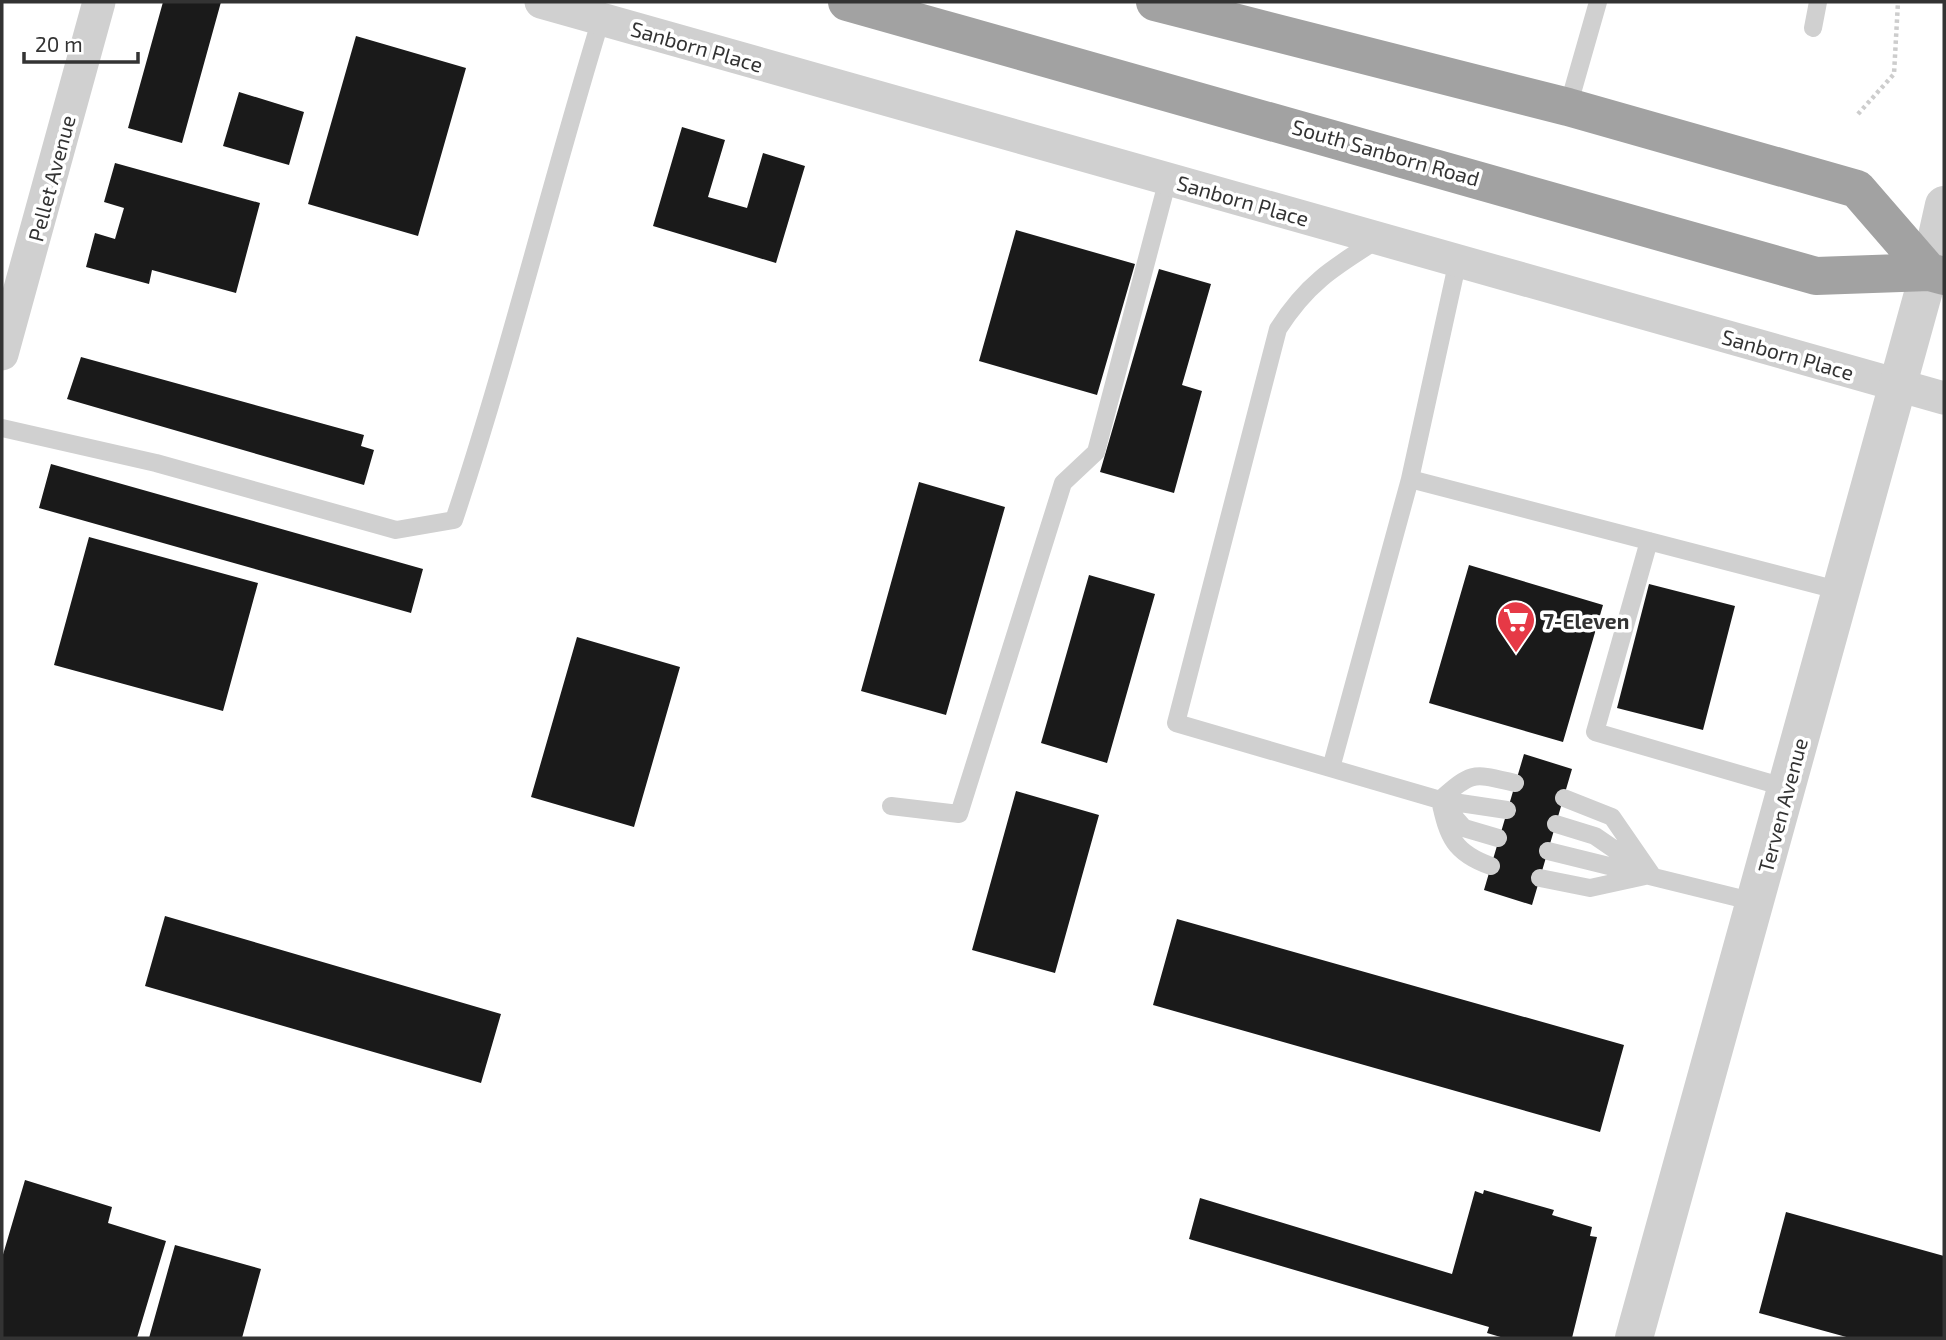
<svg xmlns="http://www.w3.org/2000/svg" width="1946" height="1340" font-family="'Exo 2',sans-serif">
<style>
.building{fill:#1a1a1a}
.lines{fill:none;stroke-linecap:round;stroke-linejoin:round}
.path{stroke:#cdcdcd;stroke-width:4.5;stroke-dasharray:3.5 3.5;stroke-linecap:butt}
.service{stroke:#d0d0d0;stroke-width:18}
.minor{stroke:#d0d0d0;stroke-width:33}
.tertiary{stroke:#d0d0d0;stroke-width:38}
.trunk{stroke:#a2a2a2;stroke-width:38}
.labels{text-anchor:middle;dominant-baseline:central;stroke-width:7;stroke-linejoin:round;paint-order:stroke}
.street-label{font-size:21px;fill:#333;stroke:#fff}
.poi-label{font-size:21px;font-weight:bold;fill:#333;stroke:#fff;text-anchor:start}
</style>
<rect width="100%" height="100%" fill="#fff"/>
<path class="building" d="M163 2H221L182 143 128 128Z
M356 36 466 68 418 236 308 204Z
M239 92 304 112 289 165 223 146Z
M682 127 725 140 708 197 747 208 763 153 805 166 776 263 653 226Z
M115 163 260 203 236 293 152 270 149 284 86 267 95 233 115 239 124 208 104 202Z
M1016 230 1135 264 1097 395 979 361Z
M1159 269 1211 284 1182 385 1202 391 1174 493 1100 472Z
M81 357 364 435 361 446 374 450 364 485 67 399Z
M51 464 423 569 411 613 39 508Z
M919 482 1005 507 946 715 861 691Z
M89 537 258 583 223 711 54 665Z
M1469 565 1603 605 1563 742 1429 703Z
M1089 575 1155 594 1107 763 1041 743Z
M1649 584 1735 606 1703 730 1617 708Z
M577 637 680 667 634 827 531 797Z
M1524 754 1572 769 1532 905 1484 890Z
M1016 791 1099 815 1055 973 972 950Z
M165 916 501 1014 481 1083 145 986Z
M1177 919 1624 1045 1600 1132 1153 1005Z
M25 1180 112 1207 108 1223 166 1241 137 1338H2V1258Z
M1484 1190 1554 1210 1552 1215 1592 1227 1590 1236 1597 1237 1572 1338H1504L1487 1333 1489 1327 1189 1239 1200 1198 1452 1274 1475 1191 1483 1194Z
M1786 1212 1944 1256V1338H1850L1759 1313Z
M175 1245 261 1269 242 1338H149Z"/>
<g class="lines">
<path class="path" d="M1858 114 1894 74 1898 2"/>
<path class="service" d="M1813 28 1818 2
M1568 107 1598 2
M1380 238C1334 267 1307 283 1278 329L1176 723 1440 800 1507 810
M1458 260 1410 479 1841 591
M2 428 156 463 396 530 454 520C509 355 550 185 601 19
M1649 541 1595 732 1787 788
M1331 768 1410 479
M1564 798 1612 817 1652 875
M1440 800C1448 837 1454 853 1491 866
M1440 800C1473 771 1472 773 1515 783
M1442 803 1464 828 1498 838
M891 806 959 814 1063 483 1096 452 1168 179
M1556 824 1595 836 1643 869
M1548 851 1755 902
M1540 878 1590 888 1645 876"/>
<path class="minor" d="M541 2 1944 398
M2 354 99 2"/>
<path class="tertiary" d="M1634 1338 1929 272 1944 205"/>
<path class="trunk" d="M847 2 1816 276 1929 272 1944 276
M1155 2 1568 107 1857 189 1929 272"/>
</g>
<defs>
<symbol id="supermarket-pin" viewBox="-11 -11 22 30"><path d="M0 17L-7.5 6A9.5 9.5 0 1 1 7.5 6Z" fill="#e63946" stroke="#fff"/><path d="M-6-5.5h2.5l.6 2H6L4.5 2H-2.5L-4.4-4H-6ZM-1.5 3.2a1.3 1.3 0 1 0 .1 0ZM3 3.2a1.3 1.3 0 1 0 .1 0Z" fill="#fff"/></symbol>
</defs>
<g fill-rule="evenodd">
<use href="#supermarket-pin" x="1494" y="598" width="44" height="60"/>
</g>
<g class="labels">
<g class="street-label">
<text transform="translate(697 46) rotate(16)">Sanborn Place</text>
<text transform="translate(1386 152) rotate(16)">South Sanborn Road</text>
<text transform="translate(51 178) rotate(-75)">Pellet Avenue</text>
<text transform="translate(1243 200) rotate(16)">Sanborn Place</text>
<text transform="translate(1788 354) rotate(16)">Sanborn Place</text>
<text transform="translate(1782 805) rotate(-75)">Terven Avenue</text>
</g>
<g class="poi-label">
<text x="1543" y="620">7-Eleven</text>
</g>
</g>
<rect width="1946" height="1340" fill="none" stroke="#333333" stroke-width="7"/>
<path d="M24 52v10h114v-10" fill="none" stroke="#333333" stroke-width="3.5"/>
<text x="35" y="52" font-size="21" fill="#333333" stroke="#ffffff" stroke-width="5" paint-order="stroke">20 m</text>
</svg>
